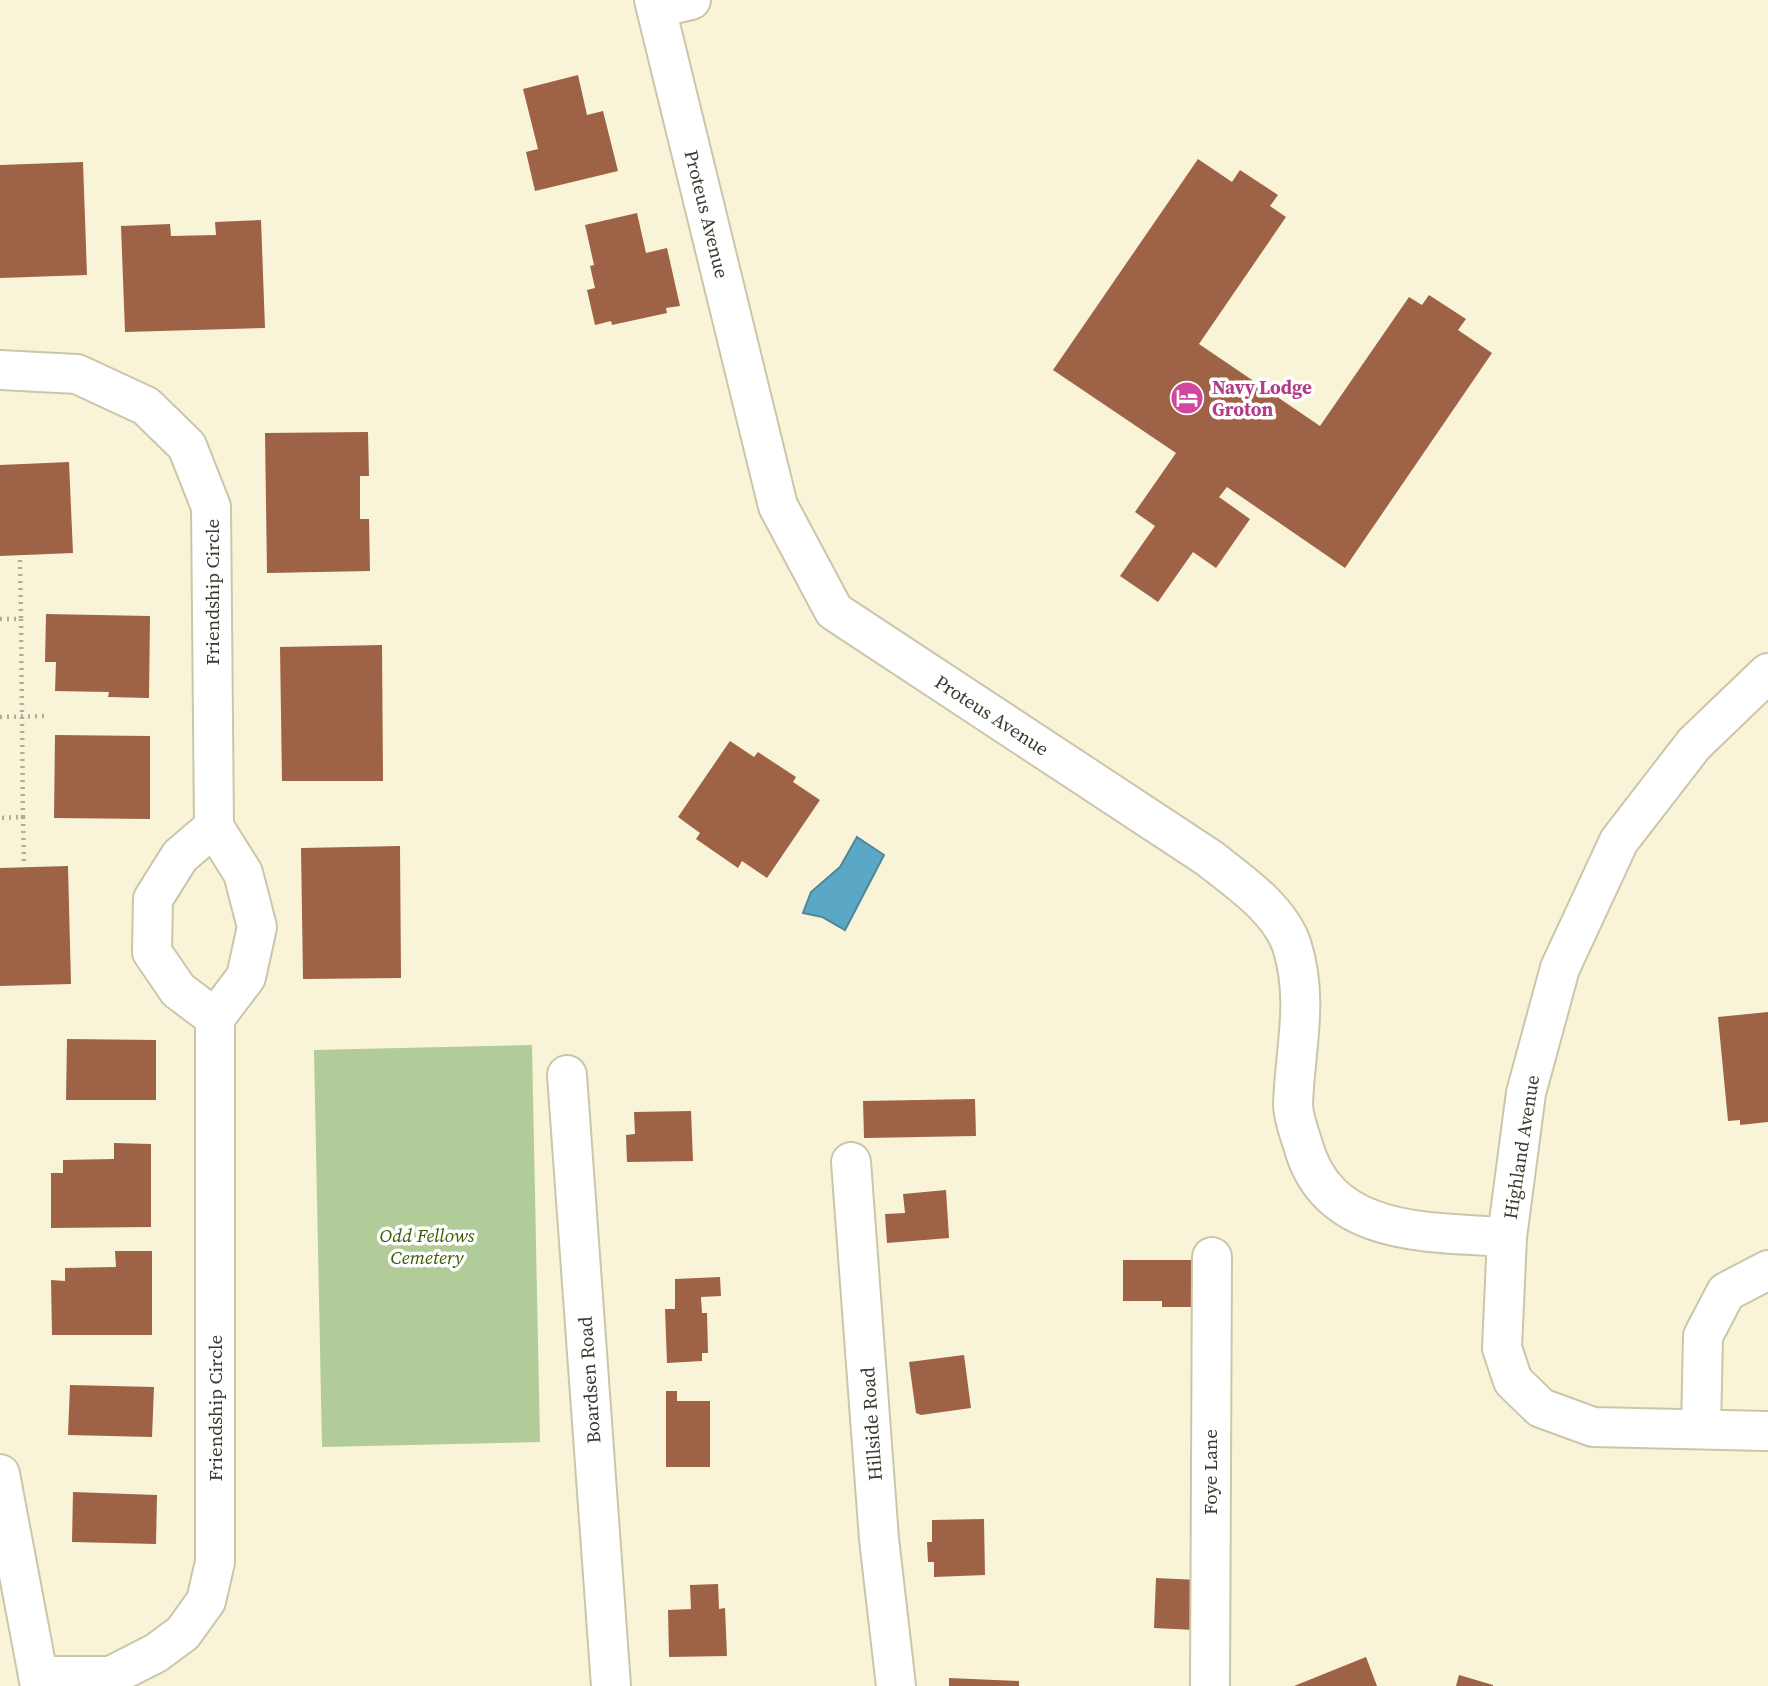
<svg xmlns="http://www.w3.org/2000/svg" width="1768" height="1686" font-family="'Source Serif 4',serif">
<style>
.green{fill:#b1cc98}
.water{fill:#5aa8c5;stroke:#518798;stroke-width:2}
.building{fill:#9e6247}
.lines{fill:none;stroke-linecap:round;stroke-linejoin:round}
.minor-casing{stroke:#cbc6aa;stroke-width:42}
.path{stroke:#b0ac96;stroke-width:4.5;stroke-dasharray:2 5;stroke-linecap:butt}
.minor{stroke:#fff;stroke-width:38}
.labels{text-anchor:middle;dominant-baseline:central;stroke-width:7;stroke-linejoin:round;paint-order:stroke}
.street-label{font-size:19px;fill:#3c3a2f;stroke:#fff}
.hotel-label{font-size:19px;font-weight:bold;fill:#b23c85;stroke:#fff;text-anchor:start}
.park-label{font-size:19px;font-style:italic;fill:#3a5c00;stroke:#fff}
</style>
<rect width="100%" height="100%" fill="#f9f4d7"/>
<path class="green" d="M532 1045 540 1442 322 1447 314 1050Z"/>
<path class="water" d="M857 837 884 855 845 930 822 917 803 913 811 892 840 867Z"/>
<path class="building" d="M578 75 587 115 603 111 618 171 535 191 526 152 538 149 523 89Z
M1198 159 1232 182 1240 170 1278 195 1270 206 1286 217 1199 344 1320 426 1409 297 1422 305 1429 295 1466 319 1458 330 1492 353 1345 568 1227 487 1219 497 1250 519 1216 568 1193 552 1158 602 1120 576 1155 526 1135 512 1176 453 1053 370Z
M83 162 87 275 0 278V165Z
M637 213 646 253 667 248 680 306 666 308 667 313 612 325 611 321 595 325 587 290 595 288 590 266 594 265 585 225Z
M261 220 265 328 125 332 121 226 170 224 171 236 216 235 215 222Z
M368 432 369 476H360V519H369L370 571 267 573 265 433Z
M69 462 73 553 0 556V465Z
M46 614 150 616 149 698 108 697 109 692 55 691 56 662H45Z
M382 645 383 781H282L280 647Z
M55 735 150 736V819L54 818Z
M730 741 754 757 758 752 796 777 793 782 820 800 767 878 742 861 738 868 696 839 700 833 678 817Z
M400 846 401 978 303 979 301 848Z
M68 866 71 984 0 986V868Z
M1768 1012V1122L1740 1125V1120L1728 1121 1718 1017Z
M67 1039 156 1040V1100H66Z
M975 1099 976 1136 864 1138 863 1101Z
M691 1111 693 1161 627 1162 626 1135 635 1134 634 1112Z
M114 1143 151 1144V1227L51 1228V1173H63V1160L114 1159Z
M946 1190 949 1238 887 1243 885 1214 905 1213 903 1194Z
M115 1251H152V1335H52L51 1280 65 1281V1268L116 1267Z
M1123 1260H1197V1307H1162V1301H1123Z
M720 1277 721 1296 701 1297 702 1313H707L708 1353H702V1361L667 1363 665 1309H675V1279Z
M964 1355 971 1408 921 1415 916 1413 909 1362Z
M70 1385 154 1387 152 1437 68 1435Z
M666 1391H677V1401H710V1467H666Z
M73 1492 157 1495 156 1544 72 1542Z
M984 1519 985 1575 934 1577V1562H928L927 1542H932V1520Z
M1156 1578 1198 1580 1195 1630 1154 1628Z
M718 1584 719 1609 725 1608 727 1656 669 1657 668 1610 691 1609 690 1585Z
M1366 1657 1377 1686H1294Z
M1459 1675 1493 1685V1686H1456Z
M949 1678 1019 1681V1686H949Z"/>
<g class="lines">
<defs>
<path id="minor" d="M654 0 778 506 834 611 1209 858C1238 881 1280 909 1292 946 1309 1001 1295 1048 1293 1104 1293 1117 1299 1132 1303 1145 1328 1238 1430 1232 1507 1237
M657 8 691 0
M0 370 77 374 146 406 187 446 211 507 214 827 243 873 257 927 246 977 215 1018V1562L206 1601 183 1633 156 1653 111 1676H38
M1768 673 1694 744 1619 841 1560 968 1526 1093 1507 1237 1502 1348 1513 1381 1541 1408 1593 1427 1768 1431
M214 827 180 856 153 899 152 952 178 990 215 1018
M567 1075 611 1686
M851 1162 879 1539 896 1686
M1701 1429 1703 1336 1726 1292 1768 1270
M0 1474 40 1686
M1210 1686 1212 1257"/>
</defs>
<use href="#minor" class="minor-casing"/>
<path class="path" d="M20 560 21 619
M0 619H21L23 817 0 818
M0 717 46 716
M23 817 24 861"/>
<use href="#minor" class="minor"/>
</g>
<defs>
<symbol id="hotel-disc" viewBox="-11 -11 22 22"><circle r="9.5" fill="#d1479c" stroke="#fff"/><path d="M-6-4.5h1.5V1H6V5H4.5V3h-9V5H-6ZM-4 0a1.8 1.8 0 1 1 3.6 0ZM.5 0V-2.5h3Q6-2.5 6 0Z" fill="#fff"/></symbol>
</defs>
<g fill-rule="evenodd">
<use href="#hotel-disc" x="1168" y="379" width="38" height="38"/>
</g>
<g class="labels">
<g class="street-label">
<text transform="translate(707 214) rotate(76)">Proteus Avenue</text>
<text transform="translate(212 592) rotate(-90)">Friendship Circle</text>
<text transform="translate(992 715) rotate(33)">Proteus Avenue</text>
<text transform="translate(1521 1147) rotate(-81)">Highland Avenue</text>
<text transform="translate(589 1380) rotate(-94)">Boardsen Road</text>
<text transform="translate(215 1408) rotate(-90)">Friendship Circle</text>
<text transform="translate(871 1424) rotate(-94)">Hillside Road</text>
<text transform="translate(1210 1472) rotate(-90)">Foye Lane</text>
</g>
<g class="hotel-label">
<text x="1212" y="387">Navy Lodge<tspan x="1212" dy="22">Groton</tspan></text>
</g>
<g class="park-label">
<text x="427" y="1235">Odd Fellows<tspan x="427" dy="22">Cemetery</tspan></text>
</g>
</g>
</svg>
